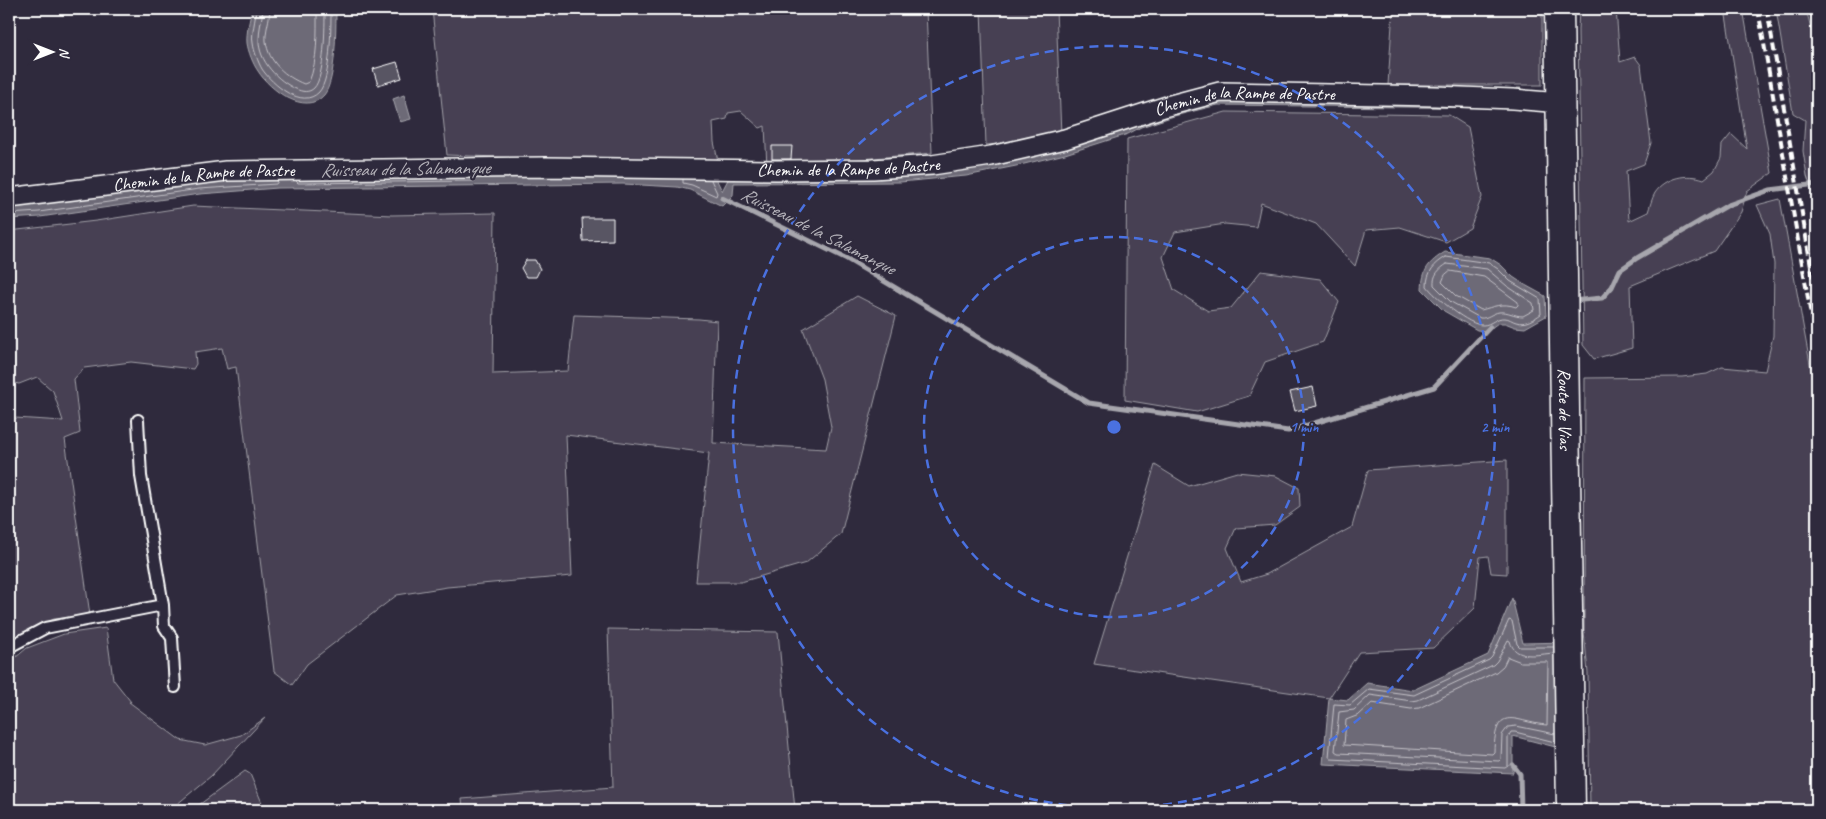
<svg xmlns="http://www.w3.org/2000/svg" width="1826" height="819" font-family="Caveat,sans-serif">
<style>
.green{fill:#464152;stroke:#a2a0a8}
.water{fill:#6d6a77;stroke:#a7a6ad}
.lines{fill:none;stroke-linecap:round;stroke-linejoin:round}
.shore{stroke:#c5c3c9;stroke-width:1}
.stream{stroke:#a7a6ad;stroke-width:5}
.building{fill:#595564;stroke:#fff}
.lane-casing{stroke:#fff;stroke-width:14}
.street-casing{stroke:#fff;stroke-width:22}
.secondary-casing{stroke:#fff;stroke-width:31}
.lane{stroke:#2f2a3d;stroke-width:10}
.street{stroke:#2f2a3d;stroke-width:19}
.secondary{stroke:#2f2a3d;stroke-width:28}
.rail{stroke:#fff;stroke-width:4;stroke-dasharray:8 4;stroke-linecap:butt}
.ring{fill:none;stroke:#4a71e0;stroke-width:2.5;stroke-dasharray:9 6}
.labels{text-anchor:middle;dominant-baseline:central;stroke-width:4.5;stroke-linejoin:round;paint-order:stroke}
.street-label{font-size:18px;fill:#fff;stroke:#2f2a3d}
.water-label{font-size:19px;font-style:italic;fill:#b6b4bb;stroke:#2f2a3d}
.centre{fill:#4a71e0;stroke:#2f2a3d;stroke-width:2.5}
.ring-label{font-size:15px;text-anchor:middle;font-weight:bold;fill:#4a71e0;stroke:#2f2a3d;stroke-width:4.5;stroke-linejoin:round;paint-order:stroke}
</style>
<rect width="100%" height="100%" fill="#2f2a3d"/>
<filter id="ink" filterUnits="userSpaceOnUse"><feTurbulence type="fractalNoise" baseFrequency=".02" numOctaves="2"/><feDisplacementMap in="SourceGraphic" scale="10" xChannelSelector="R" yChannelSelector="G"/><feConvolveMatrix kernelMatrix="1 2 1 2 8 2 1 2 1" color-interpolation-filters="sRGB"/></filter>
<g filter="url(#ink)">
<path class="green" d="M432 9H926L932 153 767 167 765 126 760 128 741 111 728 113 727 119 713 122 714 142 719 166 447 155Z
M981 9H1056L1061 135 1024 142 986 145Z
M1393 9H1542V85H1388Z
M1579 9H1616L1620 62 1635 57 1641 65 1651 143 1644 164 1626 171 1629 221 1648 212C1650 206 1652 198 1655 193 1666 177 1687 173 1704 179L1714 171 1721 158 1722 145 1731 134 1747 149 1725 9H1743L1772 173 1747 191 1741 212 1714 251 1630 286 1632 348 1594 359 1583 345 1578 30Z
M1776 9H1806L1813 36 1817 40V206L1807 176 1803 151 1805 120 1793 113Z
M1226 112 1449 115 1468 127 1482 197 1470 228 1446 242 1400 227 1366 230 1355 266 1316 224 1261 203 1256 227 1225 224 1175 232 1163 257 1174 290 1208 311 1231 308 1261 271 1320 279 1339 302 1323 342 1265 362 1249 396 1197 412 1125 400 1127 139Z
M1780 199 1817 402V810H1590L1588 673 1584 631 1585 378 1682 377 1707 374 1722 367 1765 371 1773 336 1774 264 1770 234 1757 205Z
M193 206 392 215 495 213 493 374 568 371 574 315 699 319 717 321 713 443 826 449 831 427 822 379 803 329 857 296 896 316 841 534 806 563 741 582H696L709 453 566 435 572 576 447 587 397 595 307 664 292 685 274 671 236 367 227 369 222 348 195 352 196 364 193 369 131 362 84 368 74 379 80 433 65 439 90 615 54 619 9 640V421L15 418 63 421 53 391 37 377 19 384 9 382V231L96 221Z
M1507 460V574L1491 573 1488 556 1480 557 1475 608 1433 648 1359 652 1329 698 1094 664 1155 465 1189 486 1237 472 1276 476 1299 488 1300 507 1275 525 1236 528 1227 548 1241 582 1267 574 1352 527 1368 470Z
M106 628 113 679 131 702H129L180 740 205 745 241 735 265 718 211 776 170 810H9V663L27 648 64 634Z
M608 629 778 632 795 810H463L462 799 613 787Z
M245 771 250 774 265 810H192Z"/>
<path class="water" d="M252 9H336C336 27 336 81 324 95 305 117 269 89 258 71 253 64 248 51 247 43 246 32 250 19 252 9Z
M1517 88H1521L1522 106 1499 108 1218 105 1174 116 1141 127 1128 134 1065 154 1016 166 966 176 900 182 734 183 733 195 722 206 690 190 677 187 623 184 278 188 200 194 40 217 9 219V202L197 177 714 174 722 191 732 172 909 170 1189 101 1517 90Z
M404 95 411 119 400 122 393 99Z
M1445 252 1490 258 1501 265 1513 277 1525 285 1545 296 1546 316 1525 328 1515 327 1505 323H1498L1487 331 1477 330 1444 311 1422 289C1423 269 1428 263 1445 252Z
M1512 598 1523 643 1568 642 1567 750 1513 736V773L1323 764 1329 698 1348 700 1367 683 1413 690 1488 655Z"/>
<g class="lines">
<path class="shore" d="M256 9C256 20 251 33 253 43 254 51 258 62 262 69 272 84 302 110 319 92 331 79 331 27 331 9
M263 9C262 19 259 29 259 39 258 61 278 81 296 89 302 92 309 93 314 88 325 77 325 25 325 9
M270 9C270 19 265 31 266 41 268 62 286 77 304 84L309 82C318 60 317 33 317 9
M683 179V183L692 185 716 196 717 193 711 180
M296 181 298 183 474 181 476 178
M9 214 39 212 199 189 276 184 278 181
M1446 257 1489 263 1498 269 1510 281 1540 299 1541 314C1534 319 1525 325 1516 322 1512 321 1509 318 1505 318 1496 317 1491 325 1483 325 1469 326 1435 297 1427 286 1427 272 1434 264 1446 257Z
M1447 264 1487 269 1507 286 1533 303 1534 310 1523 316C1514 316 1508 311 1499 312 1492 313 1487 319 1480 318L1451 302 1434 285C1433 275 1439 269 1447 264Z
M1450 271 1484 277 1518 302V305L1516 307C1502 302 1493 307 1481 310L1456 296 1442 282 1445 275Z
M1554 647H1520L1517 644 1512 621 1509 620 1492 657 1489 660 1414 695 1369 689 1350 705 1334 704 1329 757 1331 759 1505 768 1508 766V737L1511 732H1515L1555 742
M1554 653C1538 654 1515 661 1510 641L1508 640 1497 661 1493 665 1418 700 1412 701 1370 695 1354 710 1339 712 1335 751 1338 753 1499 761 1501 759 1502 735 1508 727 1516 726 1555 734
M1508 657 1521 662H1548L1547 725C1516 723 1495 701 1494 752L1492 754 1344 745 1346 720 1359 715 1372 703 1411 709 1419 708 1496 672 1503 666Z"/>
<path class="stream" d="M722 198 847 259 1089 403 1288 431 1434 387 1490 327
M1572 301 1602 298 1612 287 1620 270 1637 258 1728 205 1770 190 1817 184
M1513 765 1520 774 1521 810"/>
</g>
<path class="building" d="M397 62 402 78 378 85 373 69Z
M772 146H792L791 159H772Z
M582 218H613V240L583 241Z
M526 260H535L540 269 536 277H526L521 268Z
M1313 387 1317 406 1295 411 1290 392Z"/>
<g class="lines">
<defs>
<path id="lane" d="M138 420 141 476 163 605 164 626 172 638 175 687
M9 647 45 628 163 605"/>
<g id="street">
<path id="s1" d="M9 198 226 171 546 167 777 170 873 169 932 165 991 156 1065 139 1167 106 1220 92 1435 96 1513 99 1561 103"/>
</g>
<g id="secondary">
<path id="s2" d="M1559 9 1571 810"/>
</g>
</defs>
<use href="#lane" class="lane-casing"/>
<use href="#street" class="street-casing"/>
<use href="#secondary" class="secondary-casing"/>
<use href="#lane" class="lane"/>
<use href="#street" class="street"/>
<use href="#secondary" class="secondary"/>
<path class="rail" d="M1758 9 1817 350
M1767 9 1817 301"/>
</g>
</g>
<g class="ring">
<circle cx="1114" cy="427" r="190"/>
<circle cx="1114" cy="427" r="381"/>
</g>
<g class="labels">
<g class="street-label">
<text stroke="none"><textPath href="#s1" startOffset="1246">Chemin de la Rampe de Pastre</textPath></text>
<text stroke="none"><textPath href="#s1" startOffset="841">Chemin de la Rampe de Pastre</textPath></text>
<text stroke="none"><textPath href="#s1" startOffset="196">Chemin de la Rampe de Pastre</textPath></text>
<text stroke="none"><textPath href="#s2" startOffset="400">Route de Vias</textPath></text>
</g>
<g class="water-label">
<text transform="translate(405 169) rotate(-1)">Ruisseau de la Salamanque</text>
<text transform="translate(818 231) rotate(27)">Ruisseau de la Salamanque</text>
</g>
</g>
<circle cx="1114" cy="427" r="8" class="centre"/>
<g class="ring-label">
<text x="1304" y="432">1 min</text>
<text x="1495" y="432">2 min</text>
</g>
<rect width="1826" height="819" fill="none" stroke="#2f2a3d" stroke-width="30"/>
<rect x="15" y="15" width="1796" height="789" fill="none" stroke="#fff" stroke-width="2" filter="url(#ink)"/>
<g transform="translate(52 52) rotate(90)" stroke="#2f2a3d" stroke-width="4" paint-order="stroke">
<path d="M0-4L9 19L0 12L-9 19Z" fill="#ffffff"/>
<text y="-8" font-size="14" font-weight="bold" text-anchor="middle" fill="#ffffff">N</text>
</g>
</svg>
